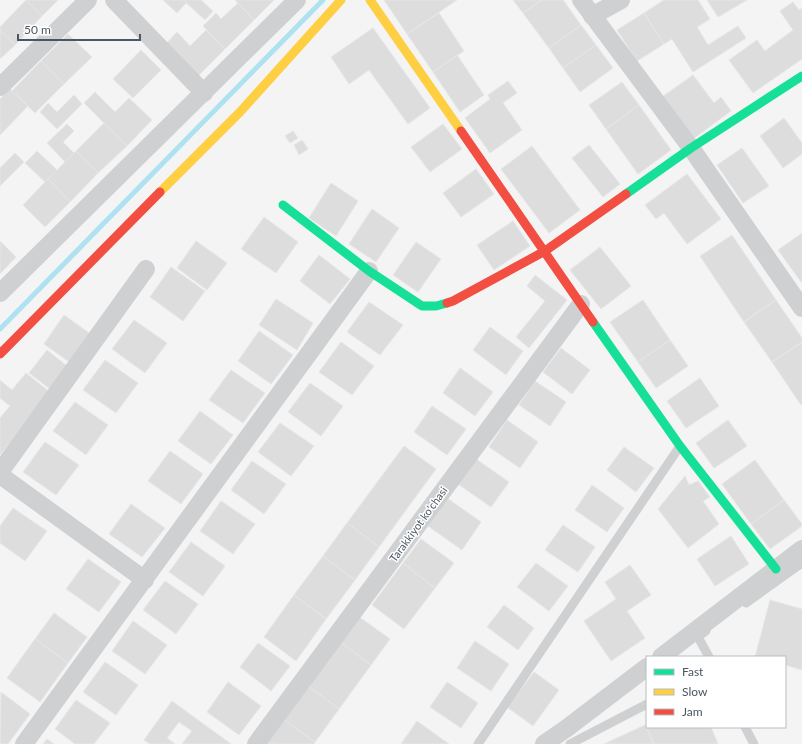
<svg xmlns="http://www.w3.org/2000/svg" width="802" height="744" font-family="Lato,sans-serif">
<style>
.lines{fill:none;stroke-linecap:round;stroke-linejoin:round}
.stream{stroke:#aee2f0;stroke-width:5}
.building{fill:#ddddde;stroke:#e5e6e7}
.lane{stroke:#ced0d2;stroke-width:9}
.street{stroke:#ced0d2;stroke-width:18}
.fast{stroke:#16e098;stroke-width:9}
.slow{stroke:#ffcf43;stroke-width:9}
.jam{stroke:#f24e42;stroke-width:9}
.labels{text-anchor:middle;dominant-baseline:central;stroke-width:3;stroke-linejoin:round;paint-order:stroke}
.street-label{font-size:11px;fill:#4a5661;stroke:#fff}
</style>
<rect width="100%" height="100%" fill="#f4f4f4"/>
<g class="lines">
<path class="stream" d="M0 329 323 0"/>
</g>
<path class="building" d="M26 0H58L42 16Z
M26 0 42 16 15 45 0 30V27Z
M163 0H183L186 3 177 13Z
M183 0H201L213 11 205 20Z
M235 0H274L254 20Z
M384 0H457L407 34Z
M513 0H542L523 13Z
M542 0H563L581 25 549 48 523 13Z
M664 0H698L710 19 697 27 708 45 738 26 746 38 693 72 672 39 664 44 644 13Z
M707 0H747L718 17Z
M793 2 799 10 802 8V59L753 93 729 60 757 40 765 51 793 30 780 11Z
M238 3 254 20 225 49 203 26 216 13 221 19Z
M439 13 464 51 433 72 407 34Z
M644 13 664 44 637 61 617 30Z
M581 25 596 45 563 68 549 48Z
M373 28 430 108 408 124 369 70 349 84 331 57Z
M0 30 15 45 0 59Z
M206 30 225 49 197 77 165 45 177 32 190 46Z
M68 34 92 57 64 84 41 61Z
M596 45 613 68 580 92 563 68Z
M141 50 161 70 133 98 113 79Z
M457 55 484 95 460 112 433 72Z
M41 61 64 84 35 113 12 91Z
M693 75 714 103 721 97 731 111 693 139 662 97Z
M508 81 517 93 503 103 522 130 490 153 465 118 490 99 488 95Z
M622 82 639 105 606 129 589 105Z
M10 89 28 106 0 135V99Z
M95 92 115 112 129 98 152 120 127 146 84 103Z
M74 95 82 104 57 129 40 112 48 103 57 112Z
M639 105 671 150 638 174 606 129Z
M784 118 802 143V154L783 168 760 136Z
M104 123 127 146 98 173 76 151Z
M67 124 74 131 63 142 74 153 65 162 47 143Z
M443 124 462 149 430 172 411 147Z
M293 131 298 138 290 143 285 136Z
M302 140 308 149 299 155 294 145Z
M589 145 620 184 603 197 572 158Z
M532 146 580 210 549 233 501 169Z
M742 148 769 186 743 203 717 165Z
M37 151 57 170 45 182 25 163Z
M76 151 98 173 70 202 48 179Z
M15 153 24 162 0 186V168Z
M476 169 494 194 461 217 443 193Z
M687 174 721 219 687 244 664 213 656 219 645 205Z
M48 179 70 202 45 227 23 205Z
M331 183 358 201 336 236 309 218Z
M372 209 399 228 376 262 349 244Z
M264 217 298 242 276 273 241 249Z
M513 221 530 246 494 270 477 245Z
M802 233V281L801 282 778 250Z
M732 235 776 300 744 322 700 256Z
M0 241 16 257 0 274Z
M196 241 227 263 207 290 177 268Z
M416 242 441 259 418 292 393 275Z
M600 247 631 286 601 309 570 270Z
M319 255 350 279 330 304 300 281Z
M171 267 205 291 183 321 150 297Z
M535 275 567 300 529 348 516 337 545 301 527 286Z
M276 299 313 323 297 350 259 325Z
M643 300 670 340 638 362 610 322Z
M776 300 802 338V342L772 362 744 322Z
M369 302 403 325 380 355 347 332Z
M64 315 92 335 72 364 44 344Z
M134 320 167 343 145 373 112 349Z
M490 327 523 351 506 375 473 350Z
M259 331 293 355 271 384 238 361Z
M670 340 688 366 656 388 638 362Z
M341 342 374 366 352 395 319 372Z
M802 342V404L801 405 772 362Z
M561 348 590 370 572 394 543 372Z
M47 350 72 370 54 392 29 373Z
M105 360 138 383 116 413 83 390Z
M460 368 493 392 475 416 443 393Z
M231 370 265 393 243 423 209 400Z
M26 373 51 393 0 455V418L10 406 0 398V380L12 390Z
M700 378 719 406 686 428 667 401Z
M535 381 566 402 550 426 519 405Z
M310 383 343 406 321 436 288 412Z
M75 402 108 425 86 455 53 431Z
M432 406 466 429 447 455 414 432Z
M200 411 233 435 211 464 178 441Z
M507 420 538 442 520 468 489 447Z
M728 420 747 446 714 468 696 443Z
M280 423 314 446 291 476 258 452Z
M45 442 79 465 56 495 23 472Z
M404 446 436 469 379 547 347 523Z
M624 447 654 468 636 492 607 470Z
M170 451 203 474 181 504 148 481Z
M476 459 509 482 491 507 458 484Z
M755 460 784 500 751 524 722 484Z
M252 461 286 484 264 514 231 490Z
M685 476 689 485 698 481 710 497 703 501 719 524 688 548 658 509Z
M592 485 624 508 607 532 575 510Z
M447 498 481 522 462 550 428 526Z
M784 500 802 524V526L770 549 751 524Z
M221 501 255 524 233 554 200 531Z
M131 504 165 528 142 557 109 534Z
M13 508 47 531 25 561 0 543V526Z
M347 523 379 547 355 580 323 556Z
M563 525 595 547 578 572 545 550Z
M731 536 749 564 715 586 697 559Z
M421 539 454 563 435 588 403 563Z
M191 542 225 566 203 596 169 572Z
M323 556 355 580 326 619 294 595Z
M88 559 121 582 99 612 66 589Z
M403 563 435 588 404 629 372 605Z
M536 563 568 586 549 611 517 587Z
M630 565 651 595 627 611 645 638 611 661 584 621 616 599 605 582Z
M165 581 198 604 176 634 143 610Z
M294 595 326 619 296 661 264 637Z
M770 600 802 609V670L785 665V657H755Z
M504 605 534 628 518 650 487 627Z
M54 613 87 637 68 663 35 639Z
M358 616 390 639 371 665 340 642Z
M133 621 167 645 145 674 112 651Z
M35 639 68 663 40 702 7 678Z
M475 641 509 664 491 691 457 668Z
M340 642 371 665 339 709 308 686Z
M258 643 290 666 271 691 240 667Z
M105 662 138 685 116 715 83 692Z
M534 672 559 690 533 726 507 707Z
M228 682 261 706 239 735 207 712Z
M447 682 478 703 461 728 430 707Z
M308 686 339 709 315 742 283 719Z
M1 692 30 714 8 744H0Z
M76 700 110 723 94 744H75L55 729Z
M172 701 231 744H182L192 731 179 722 167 738 175 744H150L144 740Z
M283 719 315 742 314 744H265Z
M417 721 449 744H401Z
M645 725H647V727H711L718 744H654Z
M645 725 654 744H604Z
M47 739 54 744H43Z"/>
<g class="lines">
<path class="lane" d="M746 603 802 563
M706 631 698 637 709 657
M745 727 754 744
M478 744 680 446
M570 744 647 704"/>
<path class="street" d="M114 0 204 93
M581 0 691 148 802 308
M592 16 621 0
M0 87 88 0
M0 293 297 0
M0 472 146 269
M0 475 145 580
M661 657 802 549
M24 744 369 271
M256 744 581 304
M544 744 567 728 647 667"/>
<path class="fast" d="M626 194 691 148 802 76
M283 205 369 271 422 306H436L447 303
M593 322 680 446 776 569"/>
<path class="slow" d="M370 0 461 131
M160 192 240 112 341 0"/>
<path class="jam" d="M461 131 593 322
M447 303 453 301 545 251 626 194
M0 354 160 192"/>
</g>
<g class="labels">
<g class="street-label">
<text transform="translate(418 524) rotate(-54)">Tarakkiyot ko'chasi</text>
</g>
</g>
<rect x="646" y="656" width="140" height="72" fill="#ffffff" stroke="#b7bbc0"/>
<rect x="654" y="669" width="20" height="6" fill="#16e098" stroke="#b7bbc0"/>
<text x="682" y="676" font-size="12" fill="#4a5661">Fast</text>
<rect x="654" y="689" width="20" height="6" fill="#ffcf43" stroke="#b7bbc0"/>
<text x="682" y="696" font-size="12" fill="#4a5661">Slow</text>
<rect x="654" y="709" width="20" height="6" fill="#f24e42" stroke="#b7bbc0"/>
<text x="682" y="716" font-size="12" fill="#4a5661">Jam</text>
<path d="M18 34v6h122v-6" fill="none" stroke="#4a5661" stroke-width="2"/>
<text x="24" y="34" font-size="12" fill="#4a5661" stroke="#ffffff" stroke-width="3" paint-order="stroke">50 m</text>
</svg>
